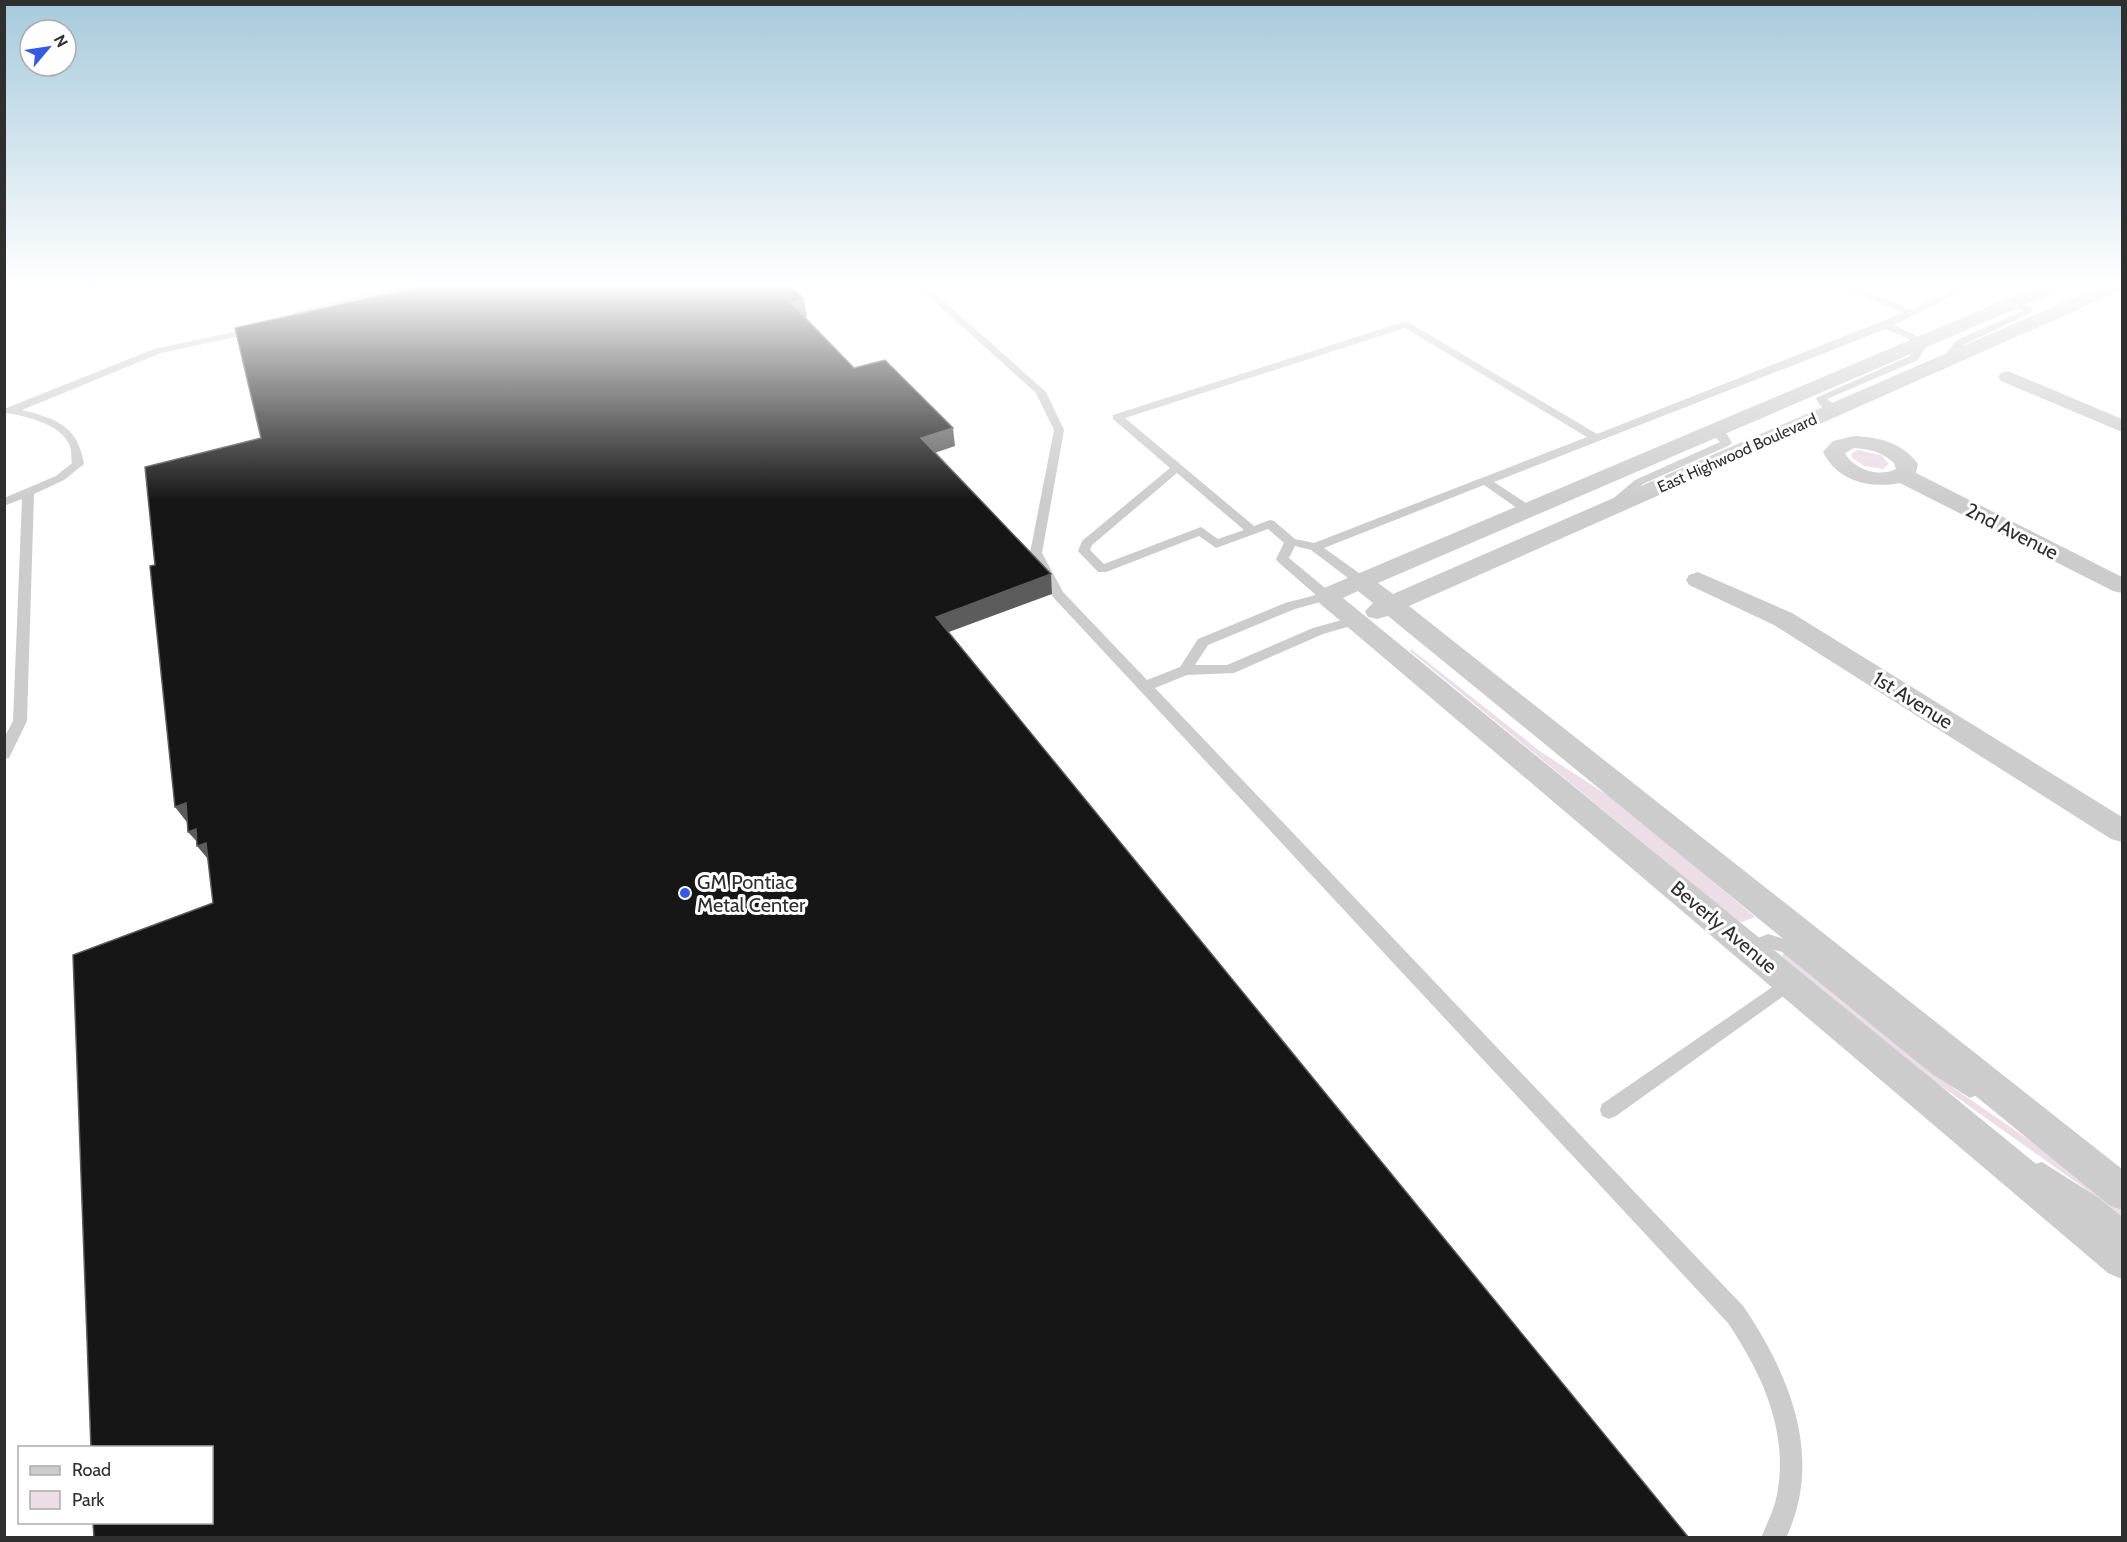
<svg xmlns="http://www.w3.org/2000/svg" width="2127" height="1542" font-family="Cabin,sans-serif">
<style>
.green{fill:#ecdde7}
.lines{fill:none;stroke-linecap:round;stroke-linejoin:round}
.service{fill:#ccc;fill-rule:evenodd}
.minor{fill:#ccc;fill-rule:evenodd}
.shaded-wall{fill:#5c5c5c}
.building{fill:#161616;stroke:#5c5c5c;stroke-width:1.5}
.poi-dot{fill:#345be2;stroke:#fff;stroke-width:2}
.labels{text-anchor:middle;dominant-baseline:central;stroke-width:6;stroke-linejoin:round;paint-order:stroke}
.far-street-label{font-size:16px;fill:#2f2f2f;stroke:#fff}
.street-label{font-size:20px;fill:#2f2f2f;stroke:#fff}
.poi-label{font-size:20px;fill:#2f2f2f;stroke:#fff;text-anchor:start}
</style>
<rect width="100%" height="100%" fill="#fff"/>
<path class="green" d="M1858 450 1881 455 1889 464 1883 469 1864 466 1851 457 1852 453Z
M1411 649 1541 752 1621 804 1755 917 1742 922 1737 920 1410 651Z
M1784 953 1939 1078 2060 1161 2122 1211V1219L2083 1187 1934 1081 1784 958 1782 955Z"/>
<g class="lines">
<path class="service" d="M404 285H421L303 315 287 327H281L277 324 297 311Z
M916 285H926L1046 392 1064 430 1042 553 1063 592 1147 680 1180 667 1198 639 1285 603 1316 595 1278 562 1276 559 1284 543 1268 529 1216 548 1199 536 1106 572H1098L1078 551 1082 541 1170 468 1113 419V415L1406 321 1597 434 1903 313 1839 285H1852L1911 310 1963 285H1975L1894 325 1929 342 1918 360 1827 399 1839 408V412C1829 414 1819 407 1816 398L1910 356 1918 343 1886 329 1494 482 1532 507V513H1524L1484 485 1324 548 1366 578 1367 581 1366 584H1356L1311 550 1295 546 1289 558 1331 593 1332 596 1331 599 1295 609 1208 645 1195 665H1227L1313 628 1356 616 1361 617 1363 620 1361 623 1323 634 1234 673 1187 675 1155 688 1744 1307C1790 1376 1824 1457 1786 1538H1761C1767 1523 1774 1510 1777 1495 1789 1431 1762 1374 1728 1323L1053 597 1030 553 1054 430 1036 393ZM1405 328 1587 437 1314 543 1295 539 1274 521 1270 520 1254 526 1125 418ZM1177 473 1244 530 1218 539 1201 527 1104 564 1090 550 1092 545Z
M2012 301 2030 306 2033 312 1965 344 1948 364H1940V360L1957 340 2023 311 2012 305Z
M256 327 259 328V332L161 353 22 410C57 419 78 426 84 464L64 480 34 494 27 721 9 758 4 759V738L13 721 22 499 4 506V498L56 476 72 463C71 457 72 450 69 444 60 424 26 416 6 413L4 409 154 349Z
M1714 428 1727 434 1732 443 1730 445 1643 484 1617 508H1609V502L1635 480 1720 442 1709 431Z
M1768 934 1794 942 1946 1062 1977 1083 1979 1089 1977 1095 1970 1098 1932 1074 1782 952 1768 948 1749 956 1743 954 1740 949 1743 944Z
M1790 975 1796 977 1799 982 1796 987 1616 1116 1609 1119 1602 1116 1600 1110 1602 1104Z
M2042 1162 2099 1198 2122 1217V1240L2115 1237 2085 1212 2035 1178 2032 1171 2035 1164Z"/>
<path class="minor" d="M2040 285H2065L2062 289 1378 583 1393 594 2103 285H2122V290L1409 606 2122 1169V1210L2109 1205 1388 616 1377 619 1368 617 1365 611 1373 603 1358 591 1343 598 2122 1234V1279L2108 1273 1317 601 1314 596 1317 591Z
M2008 371 2122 419V432L2001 381 1998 377 2001 373Z
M1854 436C1879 437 1903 443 1918 464L1916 473 2122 577V593L2113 591 1900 483C1870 489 1837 481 1823 452L1833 441ZM1854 448C1870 449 1882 452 1894 463L1896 469C1879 478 1853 469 1845 453Z
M1698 572 1792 613 2122 817V842L2111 839 1774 625 1689 585 1686 580 1689 575Z"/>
</g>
<path class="shaded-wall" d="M89 285H109L91 289Z
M804 299 807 317 794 320 791 303Z
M953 428 955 446 923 457 921 438Z
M1051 574 1052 594 938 636 936 617Z
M186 803 190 826 175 807Z
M196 829 211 848 213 865 197 846 200 845 188 832Z"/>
<path class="building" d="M428 285H790L804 299 791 303 854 368 885 360 953 428 921 438 1051 574 936 617 1689 1538H94L93 1522H212V1448H91L73 955 213 903 206 843 197 846 196 829 188 832 186 803 175 807 150 566 155 565 145 467 261 438 235 328Z"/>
<linearGradient id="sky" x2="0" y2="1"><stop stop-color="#a6cadc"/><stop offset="0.57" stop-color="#fff"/><stop offset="1" stop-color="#fff" stop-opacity="0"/></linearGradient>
<rect width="2127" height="501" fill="url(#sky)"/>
<circle class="poi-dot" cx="685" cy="893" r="6"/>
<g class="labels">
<g class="far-street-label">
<text transform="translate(1737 453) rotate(-24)">East Highwood Boulevard</text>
</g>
<g class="street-label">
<text transform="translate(2012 531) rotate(27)">2nd Avenue</text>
<text transform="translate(1913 700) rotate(32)">1st Avenue</text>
<text transform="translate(1724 927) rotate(40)">Beverly Avenue</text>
</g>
<g class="poi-label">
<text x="697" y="882">GM Pontiac<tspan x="697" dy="23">Metal Center</tspan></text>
</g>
</g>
<rect width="2127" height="1542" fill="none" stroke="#2f2f2f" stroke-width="12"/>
<rect x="18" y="1446" width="195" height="78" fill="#ffffff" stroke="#acacac" stroke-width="1.5"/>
<rect x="30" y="1466" width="30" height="9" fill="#cccccc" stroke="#acacac" stroke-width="1.5"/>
<text x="72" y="1476" font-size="18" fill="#2f2f2f">Road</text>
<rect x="30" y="1491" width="30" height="18" fill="#ecdde7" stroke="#acacac" stroke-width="1.5"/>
<text x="72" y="1506" font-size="18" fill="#2f2f2f">Park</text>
<g transform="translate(48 48) rotate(61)"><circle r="28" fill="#ffffff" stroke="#acacac" stroke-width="1.5"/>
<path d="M0-4.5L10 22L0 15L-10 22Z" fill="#345be2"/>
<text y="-9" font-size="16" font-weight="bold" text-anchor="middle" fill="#2f2f2f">N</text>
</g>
</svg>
